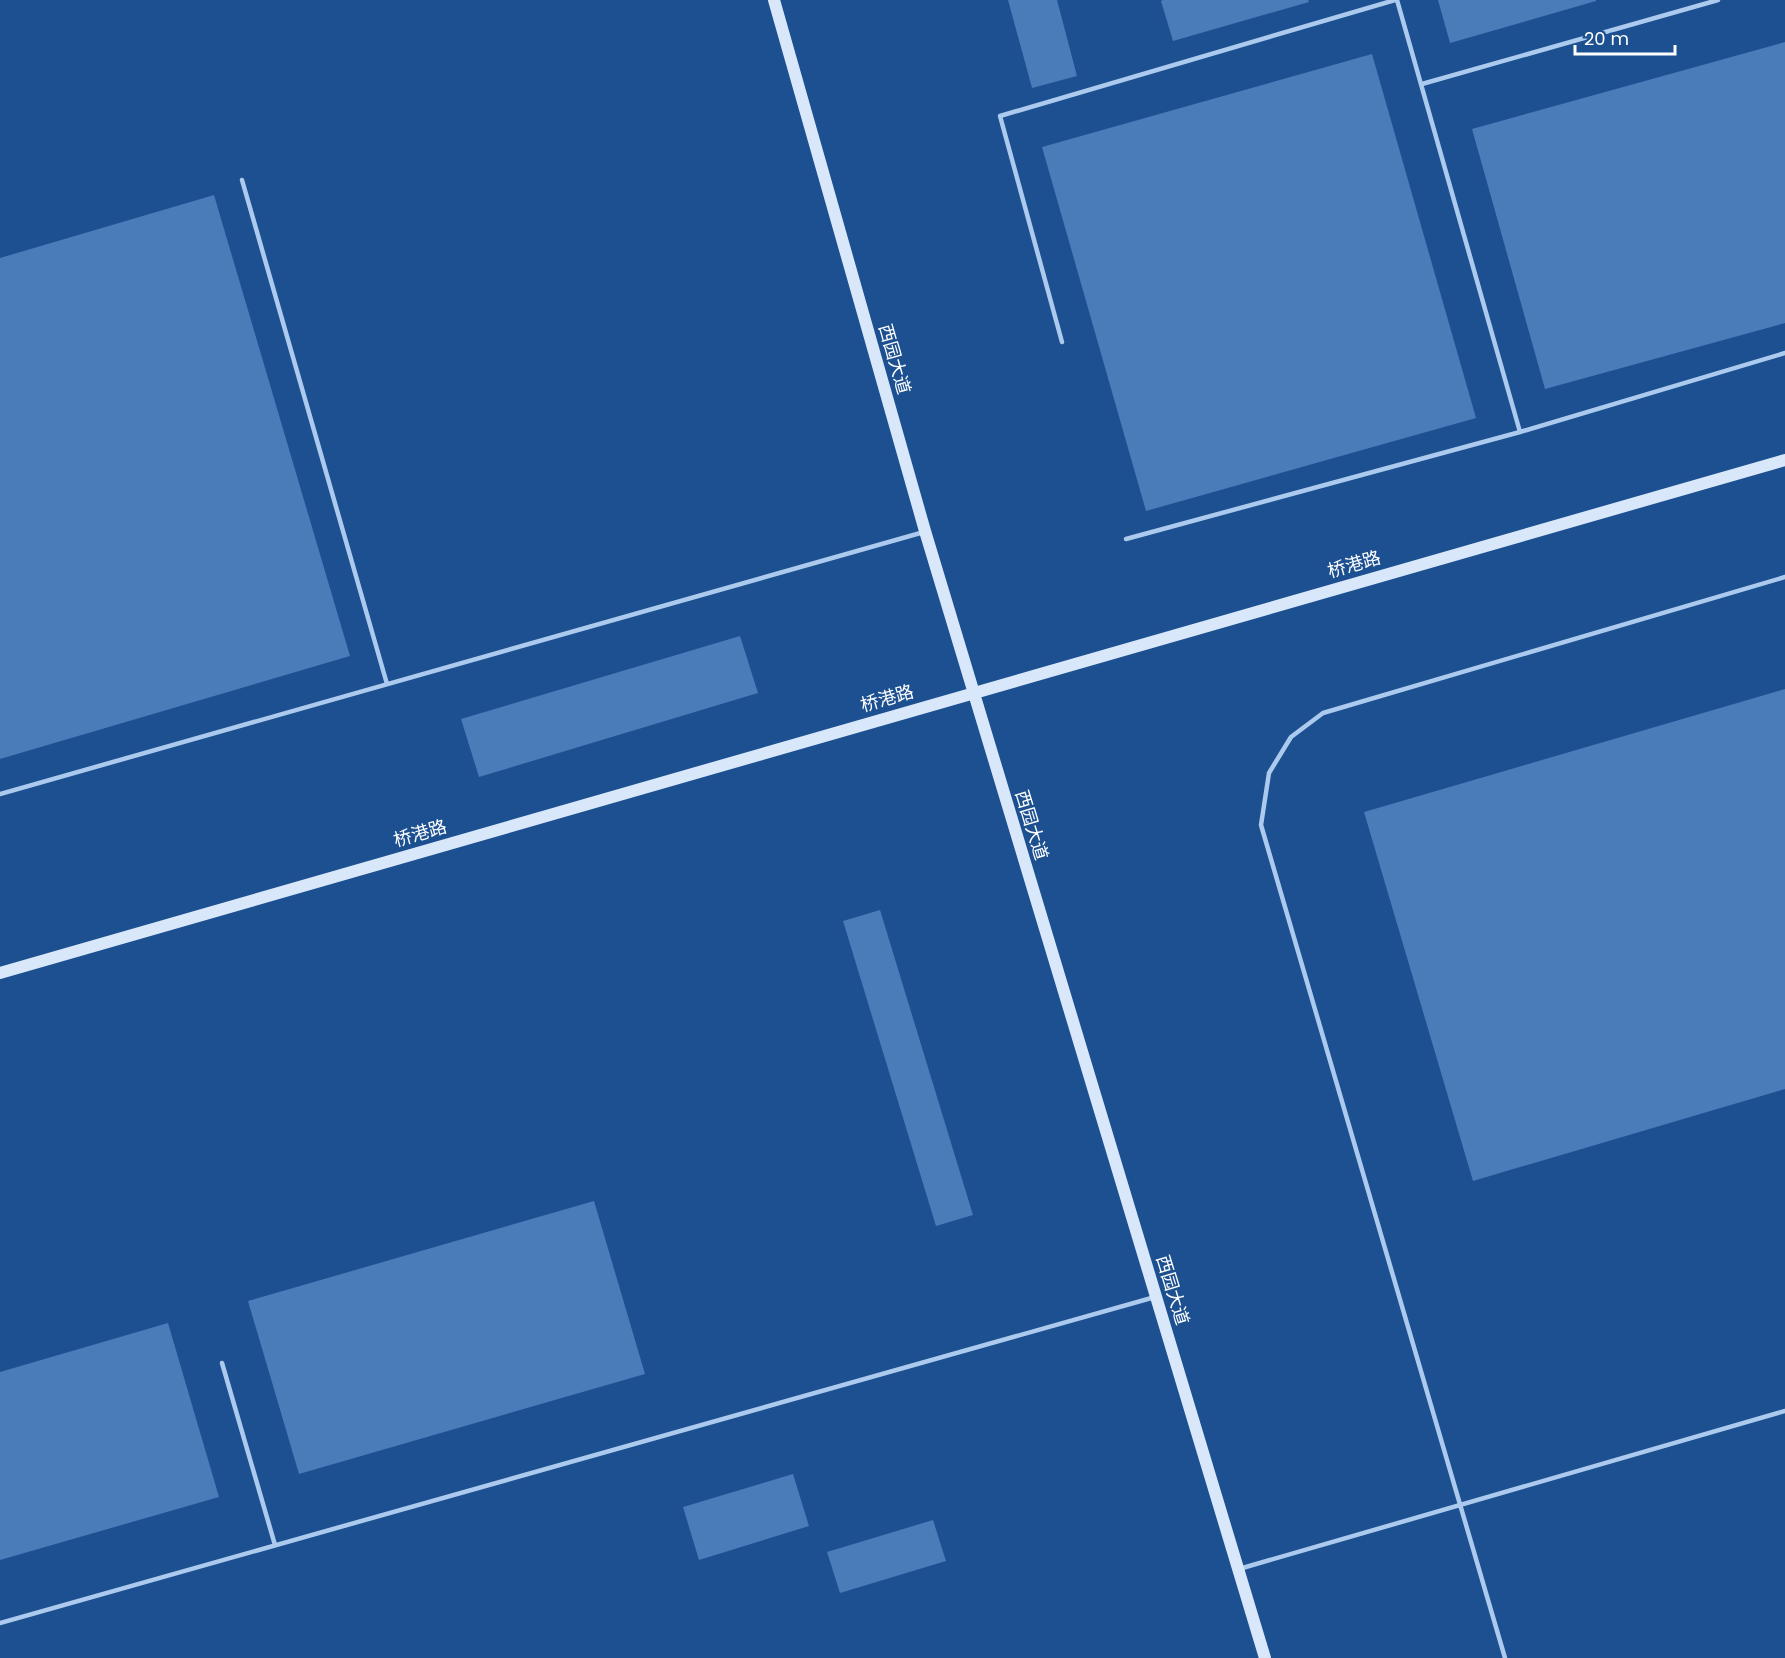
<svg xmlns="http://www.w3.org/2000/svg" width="1785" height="1658" font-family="Poppins,'Noto Sans SC',sans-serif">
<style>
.building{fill:#497cb9}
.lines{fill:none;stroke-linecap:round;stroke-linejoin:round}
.lane{stroke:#abcaee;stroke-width:4.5}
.secondary{stroke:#d8e7fa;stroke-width:12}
.labels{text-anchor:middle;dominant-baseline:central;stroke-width:5;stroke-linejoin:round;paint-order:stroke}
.street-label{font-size:18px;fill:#fff;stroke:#1c5090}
</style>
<rect width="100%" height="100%" fill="#1c5090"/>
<path class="building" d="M1008 0H1057L1077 76 1032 88Z
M1163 0H1308L1309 2 1173 41 1161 1Z
M1438 0H1596V1L1450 43Z
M1785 42V323L1545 389 1472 129Z
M1372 54 1476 418 1146 511 1042 147Z
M214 195 350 656 0 759V258Z
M740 636 758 693 479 777 461 719Z
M1785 689V1089L1473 1181 1364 812Z
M880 910 973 1215 936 1226 843 921Z
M594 1201 645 1374 299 1474 248 1301Z
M168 1323 219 1497 0 1560V1372Z
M793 1474 809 1526 699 1560 683 1507Z
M933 1520 946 1561 840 1593 827 1552Z"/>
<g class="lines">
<path class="lane" d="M1397 0 1520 432
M1422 84 1718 0
M242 180 387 684
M1062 342 1000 116 1395 0
M1126 539 1520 432 1785 353
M0 794 924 532
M222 1363 275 1545
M1239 1569 1785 1411
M0 1623 1155 1297
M1505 1658 1261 825 1269 773 1291 737 1323 713 1785 577"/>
<path class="secondary" d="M774 0 925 531 1265 1658
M0 973 1785 460"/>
</g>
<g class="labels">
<g class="street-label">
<text transform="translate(895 359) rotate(74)">西园大道</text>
<text transform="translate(1354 564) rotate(-16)">桥港路</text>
<text transform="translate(887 698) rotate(-16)">桥港路</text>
<text transform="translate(1032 825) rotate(73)">西园大道</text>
<text transform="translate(420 833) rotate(-16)">桥港路</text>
<text transform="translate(1173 1290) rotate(73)">西园大道</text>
</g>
</g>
<path d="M1575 45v9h100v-9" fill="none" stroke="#ffffff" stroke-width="3"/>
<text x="1584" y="45" font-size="18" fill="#ffffff" stroke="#1c5090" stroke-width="4.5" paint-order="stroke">20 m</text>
</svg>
